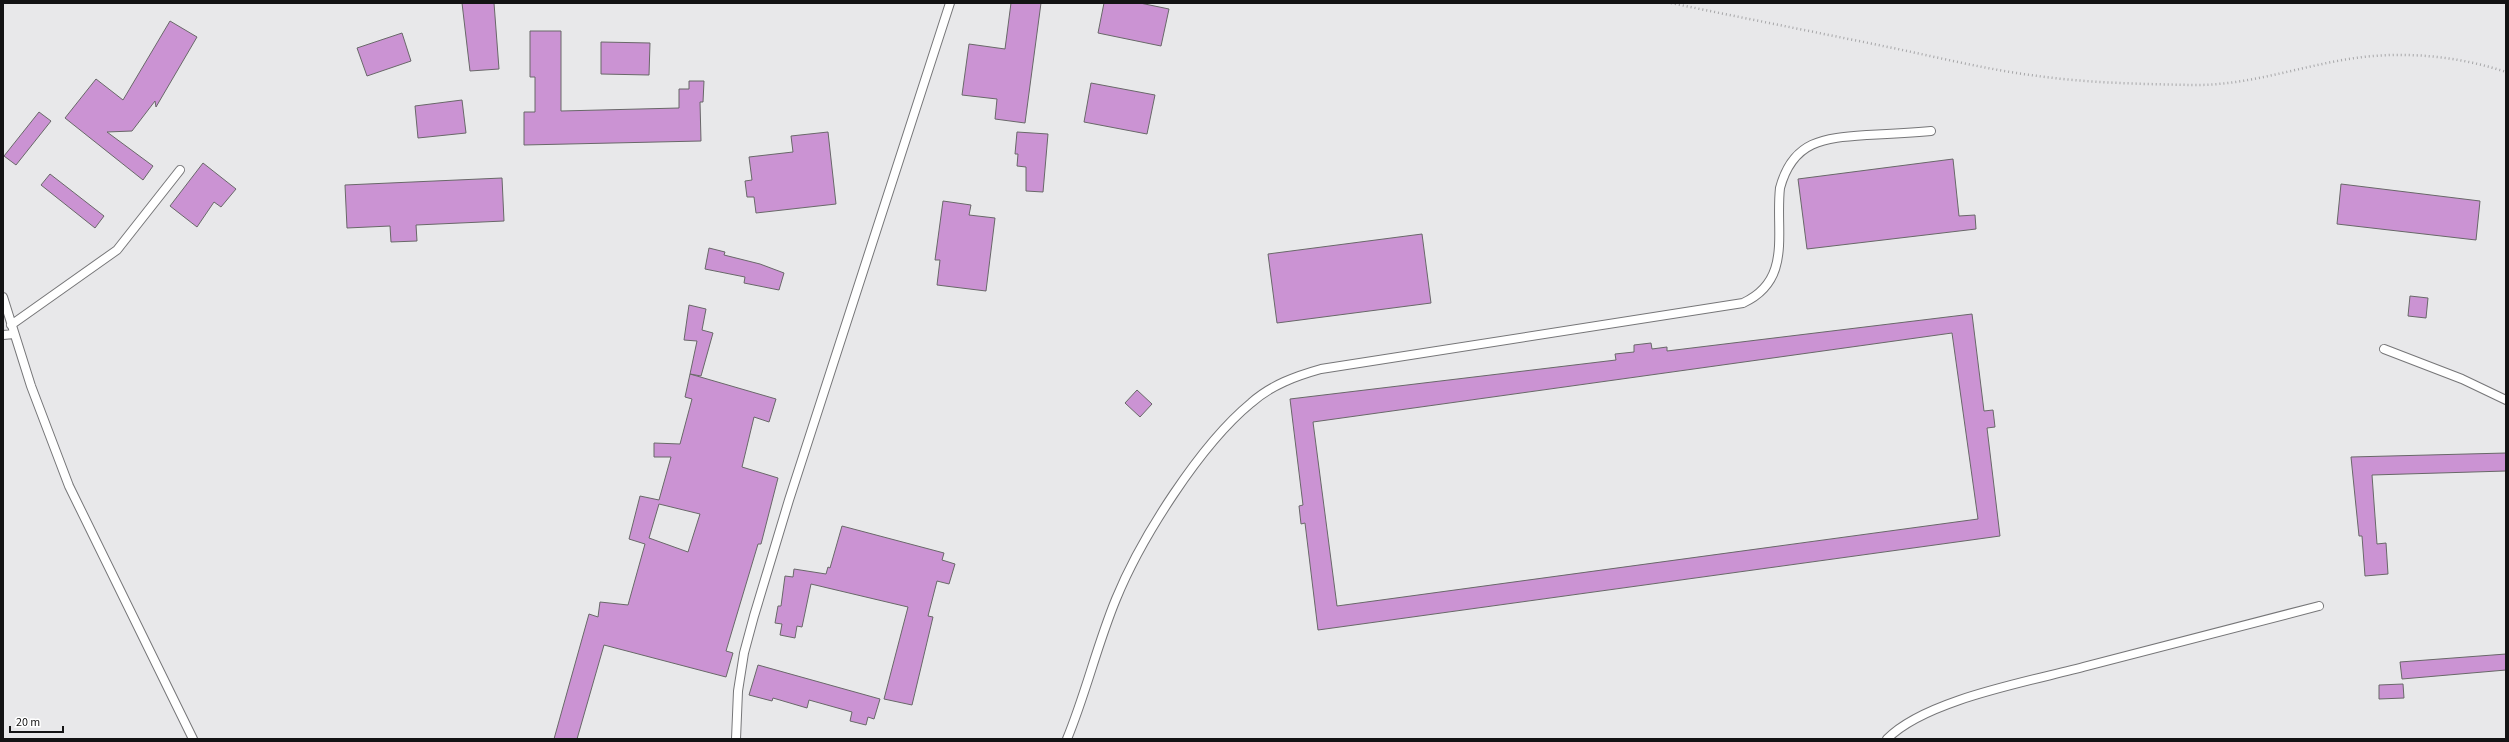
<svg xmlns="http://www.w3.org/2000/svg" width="2509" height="742" font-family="'Source Sans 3',sans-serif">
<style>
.building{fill:#cb93d3;stroke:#696869;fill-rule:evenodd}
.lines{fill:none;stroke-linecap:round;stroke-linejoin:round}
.lane-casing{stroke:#767678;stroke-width:10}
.path{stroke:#a6a6a8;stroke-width:2.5;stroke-dasharray:1 3;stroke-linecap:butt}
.lane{stroke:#fff;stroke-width:8}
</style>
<rect width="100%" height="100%" fill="#e8e8ea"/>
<path class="building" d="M462 3H494L499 69 470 71Z
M1011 3H1041L1025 123 995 119 997 99 962 95 969 44 1005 49Z
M1104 3H1140L1169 9 1161 46 1098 33Z
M170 21 197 37 156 107 155 101 132 131 107 132 153 166 143 180 65 118 96 79 123 100Z
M530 31H561V111L679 108V89H689V81H704L703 102H700L701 141 524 145V112H535V77H530Z
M402 33 411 61 367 76 357 48Z
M601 42 650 43 649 75 601 74Z
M1091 83 1155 95 1147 134 1084 122Z
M462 100 466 133 418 138 415 106Z
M39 112 51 121 16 165 4 156Z
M828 132 836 204 756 213 754 197H747L745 181 752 180 749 157 793 152 791 136Z
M1017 132 1048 134 1043 192 1026 191V167L1017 166 1018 154H1015Z
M1953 159 1959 216 1975 215 1976 229 1807 249 1798 179Z
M203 163 236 189 221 207 214 202 197 227 170 206Z
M50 174 104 216 95 228 41 185Z
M502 178 504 221 416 225 417 241 391 242 390 226 347 228 345 185Z
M2341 184 2480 201 2476 240 2337 224Z
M943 201 971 205 969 215 995 218 986 291 937 285 940 260H935Z
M1422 234 1431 303 1277 323 1268 254Z
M709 248 725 252 724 255 760 264 784 273 779 290 744 283 745 277 705 269Z
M2410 296 2428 298 2426 318 2408 316Z
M689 305 706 309 702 330 713 333 701 376 690 374 697 341 684 340Z
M1972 314 1984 411 1993 410 1995 427 1987 428 2000 536 1318 630 1305 523 1301 524 1299 506 1303 505 1290 399 1616 360 1615 354 1634 352V345L1651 343 1652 349 1667 347V351ZM1952 333 1978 519 1337 606 1313 422Z
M690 374 776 399 769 422 754 417 742 467 778 478 761 544H758L726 651 733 653 726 677 604 645 577 739H554L589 614 598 617 600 602 628 605 645 544 629 539 640 496 659 500 671 457H654V443L680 444 692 399 685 397ZM659 504 700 514 688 552 649 538Z
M1137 390 1152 404 1140 417 1125 403Z
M2506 453V471L2372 475 2377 544 2386 543 2388 574 2365 576 2362 536H2359L2351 457Z
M842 526 944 553 942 560 955 564 949 584 937 581 928 616 933 617 912 705 884 699 908 607 811 584 802 627 797 626 795 638 780 635 782 624 775 623 778 606H781L785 576 793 577 794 569 826 574 828 567 830 568Z
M2506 654V670L2402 679 2400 662Z
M758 665 880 699 874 719 868 717 866 725 850 721 852 712 809 700 807 708 773 698 772 701 749 695Z
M2403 684 2404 698 2379 699V685Z"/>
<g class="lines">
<defs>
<path id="lane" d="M3 297 31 386 69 486 193 739
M11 325 117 250 180 170
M3 335 14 334
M2384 349 2462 379 2506 400
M736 739 738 691 744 653 754 616 789 500 950 3
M1067 739C1086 693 1097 645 1116 599 1141 538 1200 445 1251 403 1271 385 1296 376 1321 369L1743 303C1793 280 1775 232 1780 188 1793 140 1824 138 1867 135 1889 134 1910 133 1931 131
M1887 739C1926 699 2032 681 2087 666 2165 646 2242 626 2319 606"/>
</defs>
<use href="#lane" class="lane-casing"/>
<path class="path" d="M1671 3C1743 18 1815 32 1888 47 1937 57 1988 70 2038 76 2088 83 2141 84 2191 85 2248 86 2300 66 2355 58 2405 51 2458 56 2506 72"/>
<use href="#lane" class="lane"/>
</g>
<rect width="2509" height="742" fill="none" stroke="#131314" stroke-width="8"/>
<path d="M10 726v6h53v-6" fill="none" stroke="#131314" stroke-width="2"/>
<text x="16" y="726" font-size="12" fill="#131314" stroke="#ffffff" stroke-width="3" paint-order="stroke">20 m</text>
</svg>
